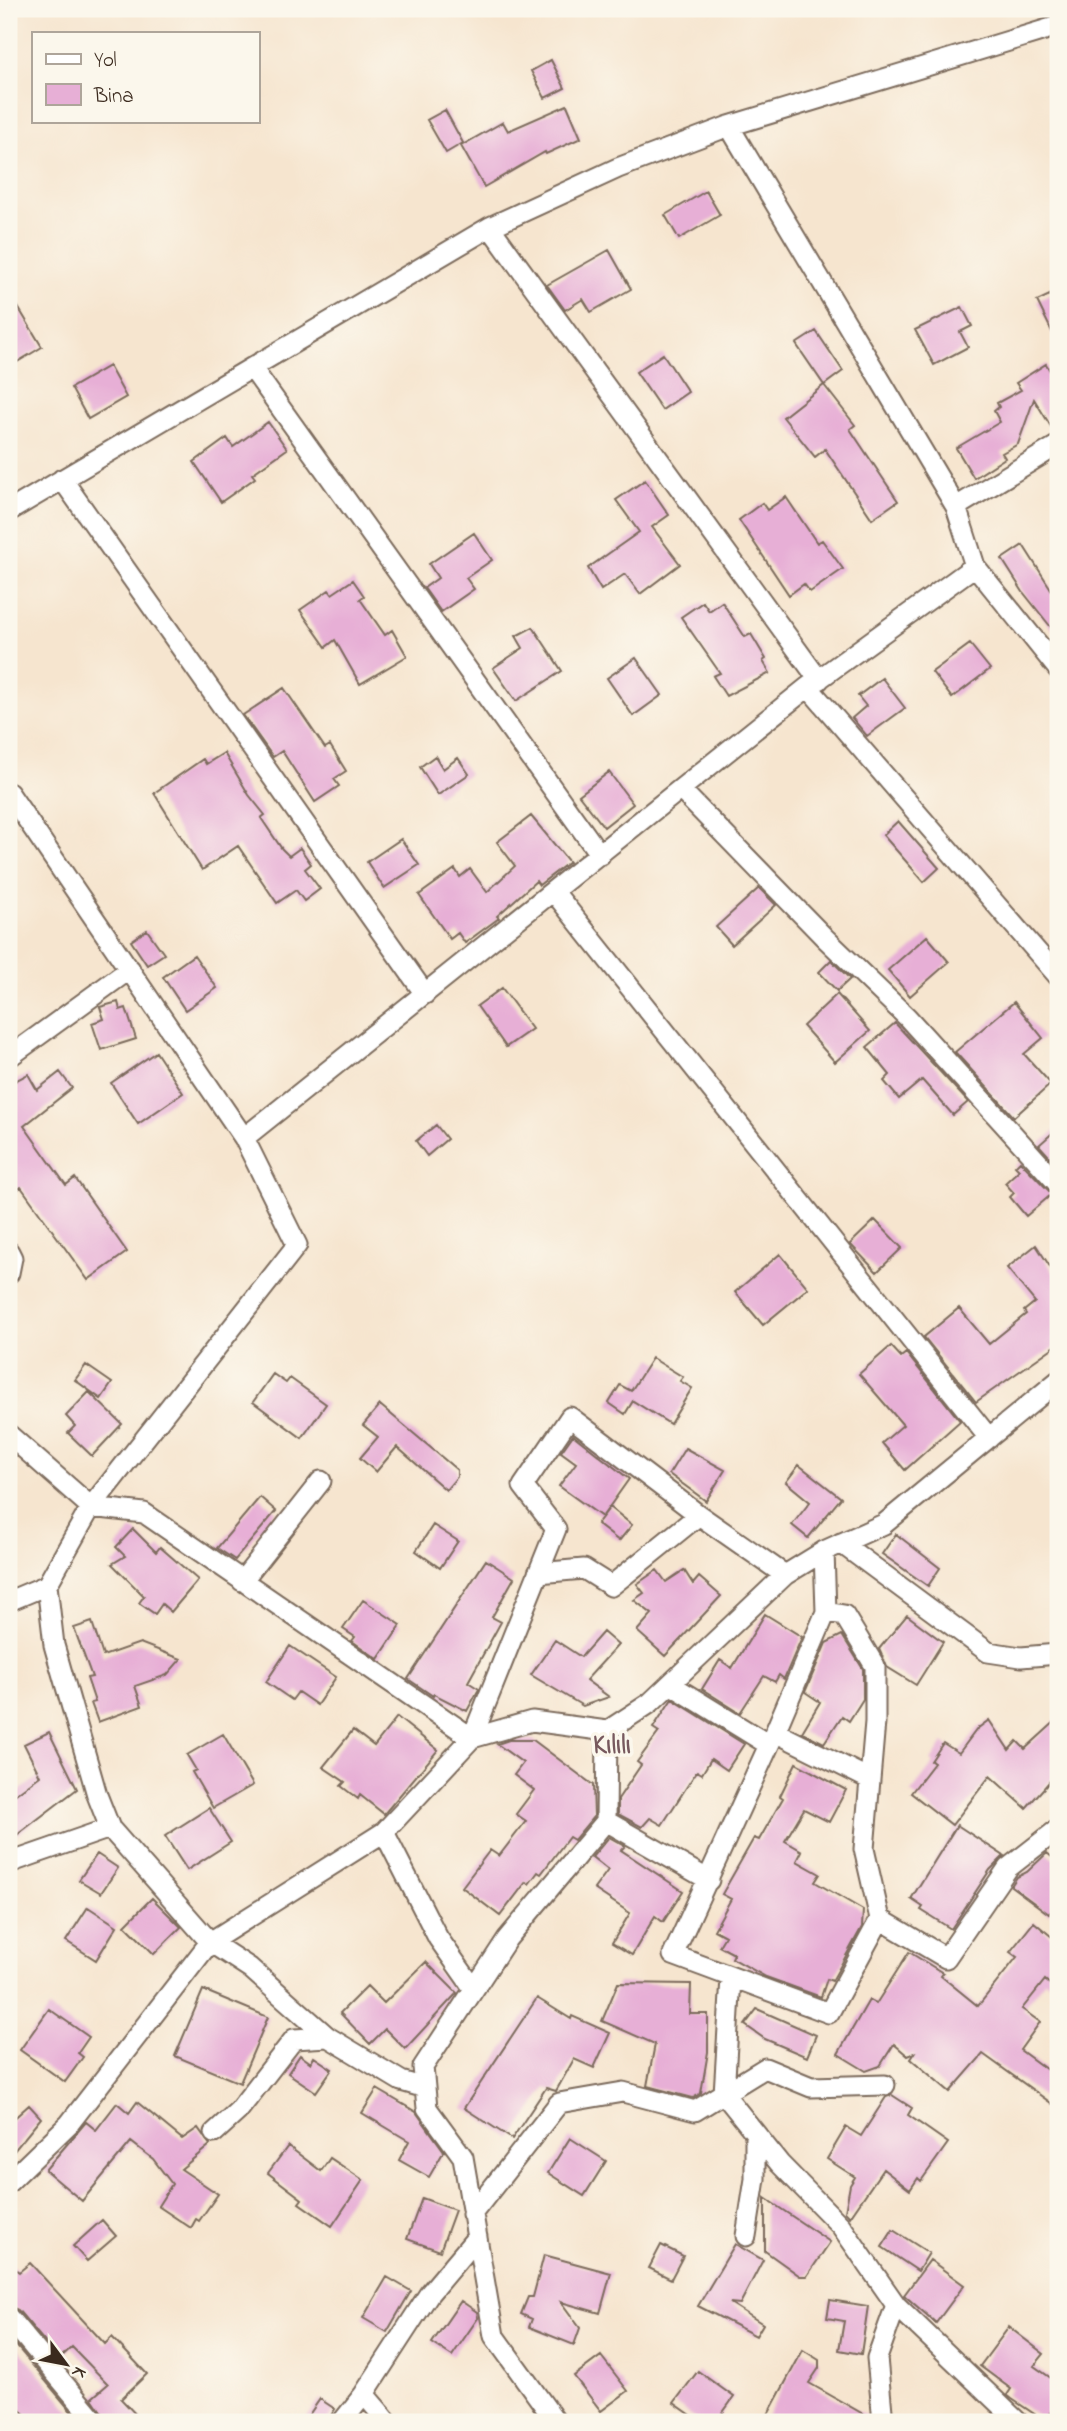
<svg xmlns="http://www.w3.org/2000/svg" width="1067" height="2431" font-family="'Indie Flower',sans-serif">
<style>
.building{fill:#e7afd6}
.lines{fill:none;stroke-linecap:round;stroke-linejoin:round}
.minor-casing{stroke:#7c6b5c;stroke-width:23}
.minor{stroke:#fff;stroke-width:19}
.labels{text-anchor:middle;dominant-baseline:central;stroke-width:7;stroke-linejoin:round;paint-order:stroke}
.quarter-label{font-size:28px;font-weight:bold;fill:#77595e;stroke:#fbf7ec}
</style>
<rect width="100%" height="100%" fill="#fbf7ec"/>
<filter id="ink" filterUnits="userSpaceOnUse"><feTurbulence type="fractalNoise" baseFrequency=".0143" numOctaves="2"/><feDisplacementMap in="SourceGraphic" scale="14" xChannelSelector="R" yChannelSelector="G"/><feConvolveMatrix kernelMatrix="1 2 1 2 8 2 1 2 1" color-interpolation-filters="sRGB"/></filter>
<filter id="wash" filterUnits="userSpaceOnUse"><feTurbulence type="fractalNoise" baseFrequency=".00686" numOctaves="4" result="noise"/><feDisplacementMap in="SourceGraphic" scale="28" xChannelSelector="R" yChannelSelector="G"/><feGaussianBlur stdDeviation="1.57" result="paint"/><feColorMatrix in="noise" values="0 0 0 0 0 0 0 0 0 0 0 0 0 0 0 0 0 1.4 0 .05"/><feComposite in="paint" operator="in"/></filter>
<g filter="url(#wash)">
<rect width="100%" height="100%" fill="#f6e5cf"/>
<g id="blocks">
<path class="building" d="M551 60 565 88 545 98 531 71Z
M567 105 581 138 546 154 545 152 484 187 461 146 503 122 508 131Z
M445 110 463 143 446 153 427 120Z
M706 191 720 215 679 239 665 215Z
M609 250 631 289 591 312 583 299 565 310 547 285Z
M1058 291V344L1037 301Z
M9 292 42 347 9 367Z
M962 307 972 326 960 332 968 347 934 365 915 330Z
M816 331 843 371 824 385 796 344Z
M663 354 688 392 662 410 636 372Z
M1046 364 1058 384V433H1055L1034 399 1018 444 1002 453 1005 458 974 478 956 448 1000 422 994 411 999 407 997 403 1021 390 1016 383Z
M109 366 126 397 88 419 71 388Z
M824 385 855 425 850 429 898 501 872 519 825 449 815 457 783 417Z
M268 422 287 449 252 474 255 478 221 502 194 462 227 438 233 447Z
M645 480 669 515 652 527 680 564 640 594 625 574 601 590 588 568 639 532 616 500Z
M786 497 817 543 822 540 843 569 810 592 804 584 789 595 739 520 762 503 767 510Z
M474 533 492 560 466 578 474 589 441 612 424 588 438 578 429 564Z
M1023 545 1058 600V636L1023 592 1002 559Z
M353 580 364 596 360 599 385 635 392 630 407 656 360 684 335 640 326 647 300 610 329 590 332 594Z
M703 602 709 611 722 602 745 637 751 634 766 659 763 661 770 673 726 696 713 676 720 673 681 617Z
M533 627 562 671 516 701 493 668 523 648 516 636Z
M970 644 990 669 952 698 932 672Z
M636 658 662 695 633 716 607 678Z
M882 678 905 708 867 736 852 718 866 706 858 696Z
M284 688 325 748 330 745 346 771 334 779 339 786 315 802 282 751 273 757 243 715Z
M224 753 249 795 265 815 261 818 282 849 289 856 300 848 311 864 305 869 320 889 304 901 296 890 277 903 238 846 202 870 154 793 203 759 206 764Z
M435 756 443 769 458 758 469 774 438 795 420 767Z
M609 772 633 804 604 827 579 795Z
M531 816 569 862 539 885 536 881 497 916 499 918 465 943 458 933 450 939 419 895 455 869 460 877 470 869 487 892 515 866 497 842Z
M898 821 939 868 924 882 883 835Z
M401 839 419 865 384 888 367 862Z
M759 888 776 905 732 945 716 927Z
M147 930 164 954 147 965 131 941Z
M927 936 949 962 910 996 888 970Z
M194 955 217 988 185 1010 163 977Z
M831 960 850 979 837 991 819 972Z
M502 988 532 1029 506 1047 477 1006Z
M837 994 870 1031 835 1062 803 1026Z
M118 1002 120 1010 126 1008 136 1039 101 1050 92 1023 104 1019 100 1007Z
M1014 1002 1043 1038 1024 1054 1051 1084 1014 1117 955 1052Z
M895 1023 968 1102 953 1115 922 1080 899 1099 884 1081 890 1075 867 1047Z
M156 1052 183 1093 138 1124 111 1083Z
M60 1072 72 1088 24 1126 66 1185 75 1178 127 1252 88 1280 21 1187 9 1195V1084L28 1074 37 1090Z
M436 1125 447 1139 427 1156 416 1141Z
M1058 1128V1166L1039 1145Z
M1020 1161 1052 1194 1026 1216 1010 1197 1014 1193 1005 1183 1019 1170 1015 1166Z
M875 1220 902 1248 877 1272 850 1244Z
M1036 1245 1058 1279V1344L976 1402 924 1337 959 1308 989 1344 1026 1314 1024 1311 1035 1302 1007 1268Z
M780 1254 808 1288 763 1325 735 1292Z
M891 1346 901 1357 906 1353 960 1421 905 1470 882 1443 903 1425 859 1374Z
M652 1358 683 1377 680 1381 692 1388 670 1424 633 1401 625 1414 609 1403 620 1385 631 1391Z
M86 1365 112 1383 101 1399 75 1380Z
M273 1374 286 1383 290 1378 326 1404 302 1438 253 1402Z
M89 1392 122 1424 92 1456 68 1433 75 1426 66 1416Z
M380 1405 457 1470V1477L446 1490 397 1447 376 1472 360 1458 378 1437 363 1425Z
M573 1435 629 1479 602 1517 559 1486 576 1463 561 1452Z
M685 1448 725 1470 706 1501 669 1474Z
M799 1465 841 1498 808 1538 792 1525 810 1502 786 1482Z
M260 1497 276 1511 235 1560 217 1548Z
M610 1507 632 1525 619 1541 597 1524Z
M433 1525 458 1541 440 1568 416 1551Z
M133 1529 156 1552 160 1547 198 1580 171 1612 162 1604 155 1614 139 1603 144 1596 112 1564 125 1556 116 1547Z
M896 1534 940 1568 928 1586 882 1554Z
M486 1560 514 1578 492 1617 501 1622 468 1682 479 1689 467 1711 434 1694 433 1696 408 1679Z
M657 1570 666 1582 684 1570 693 1584 699 1577 721 1596 665 1656 637 1631 652 1614 634 1600 644 1593 637 1584Z
M363 1600 401 1625 378 1659 352 1641 355 1637 343 1629Z
M765 1614 802 1637 784 1679 779 1675 775 1682 764 1676 740 1713 702 1689 720 1660 732 1668Z
M907 1615 943 1642 916 1685 887 1667 879 1649Z
M92 1622 103 1656 140 1643 181 1659 167 1675 135 1686 142 1706 98 1722 91 1703 95 1702 87 1678 92 1677 74 1628Z
M603 1632 618 1645 586 1680 609 1697 583 1706 531 1675 555 1640 581 1657Z
M842 1635 863 1669V1699L849 1721 842 1716 824 1743 802 1732 820 1702 805 1692 826 1643Z
M290 1646 336 1677 317 1705 298 1692 292 1700 266 1682Z
M672 1699 744 1744 727 1770 711 1759 702 1774 697 1771 662 1825 650 1818 642 1827 618 1814V1799L641 1765 637 1762 659 1732 653 1728Z
M397 1717 438 1750 384 1814 360 1795 358 1799 341 1786 345 1782 323 1767 353 1730 374 1746Z
M1058 1719V1772L1026 1808 990 1776 952 1825 911 1793 934 1763 931 1761 943 1743 959 1753 977 1729 989 1720 1009 1750 1017 1741 1025 1749Z
M49 1732 77 1789 9 1841V1799L40 1776 24 1744Z
M223 1734 253 1785 213 1808 192 1772 196 1770 187 1755Z
M509 1740H533L593 1785 594 1816 574 1840 569 1837 541 1874 538 1872 529 1884 526 1882 500 1916 462 1887 490 1850 499 1856 526 1821 516 1814 534 1790 514 1775 523 1763 497 1744Z
M796 1763 846 1790 829 1822 804 1809 785 1841 802 1851 797 1861 820 1874 815 1882 863 1910 862 1927 832 1981 827 1979 821 1997 766 1977 732 1958 734 1954 719 1946 725 1936 714 1930 731 1899 722 1894 754 1838 759 1840 783 1798 780 1796Z
M209 1808 231 1842 187 1870 165 1836Z
M957 1825 1004 1856 990 1870 951 1929 921 1910 923 1907 911 1899Z
M609 1837 625 1846 621 1850 683 1891 663 1922 655 1916 632 1955 612 1943 630 1913 594 1889 608 1870 592 1857Z
M1047 1853 1058 1862V1902L1049 1914 1011 1886 1017 1877 1027 1872Z
M97 1854 118 1868 101 1893 79 1880Z
M152 1898 181 1927 154 1954 125 1925Z
M88 1907 117 1926 96 1960 66 1941Z
M1034 1922 1058 1942V1991L1045 1980 1022 2009 1040 2022 1020 2050 1058 2078V2108L983 2054 950 2092 911 2059 915 2053 908 2056 894 2044 880 2066 866 2071 838 2054 869 2000 876 2004 909 1952 943 1973 941 1976 978 2006 1017 1957 1010 1952Z
M426 1962 457 1993 405 2049 385 2029 370 2044 340 2013 367 1986 384 2003Z
M618 1983 691 1984 690 2014H708V2052L701 2093 693 2098 647 2086 655 2044 602 2021Z
M203 1990 268 2017 240 2083 175 2056Z
M537 1998 571 2019 572 2016 610 2033 594 2068 574 2059 556 2091 546 2088 512 2139 464 2108Z
M49 2009 89 2037 78 2053 83 2057 65 2082 20 2050Z
M757 2009 816 2035 807 2057 765 2039 745 2025Z
M300 2055 311 2063 314 2057 332 2069 316 2092 288 2073Z
M377 2089 416 2112 444 2151 429 2177 399 2160 409 2141 362 2113Z
M892 2095 912 2108 908 2115 948 2143 921 2181 918 2178 910 2190 883 2169 850 2217 845 2212 850 2185 855 2177 827 2159 846 2127 861 2136 886 2097Z
M137 2102 182 2139 198 2128 210 2145 181 2169 218 2194 199 2221 196 2219 191 2228 158 2206 172 2184 153 2159 131 2142 82 2201 45 2170 86 2122 96 2130 117 2103 129 2113Z
M29 2105 41 2118 9 2157V2123Z
M570 2138 606 2161 584 2196 548 2173Z
M288 2146 321 2171 330 2158 363 2180 332 2226 299 2203 302 2199 268 2173Z
M422 2198 455 2210 440 2251 407 2239Z
M765 2198 830 2242 807 2276H800L765 2251Z
M102 2220 116 2236 87 2261 73 2246Z
M893 2230 929 2253 918 2271 882 2247Z
M735 2244 763 2260 740 2304 730 2303 763 2324 756 2336 698 2306Z
M661 2245 683 2256 671 2279 649 2268Z
M544 2255 611 2273 600 2313 561 2302 580 2328 574 2345 529 2327 532 2319 521 2314 528 2297H533Z
M930 2260 964 2285 936 2323 904 2295Z
M30 2263 105 2344 112 2337 147 2374 121 2399 143 2422H108L92 2398 108 2384 72 2347 59 2359 18 2310 9 2306V2264L19 2272Z
M387 2277 411 2291 387 2332 363 2318Z
M830 2300 868 2306 861 2354 839 2350 844 2321 827 2318Z
M461 2301 477 2312 478 2318 452 2356 432 2343Z
M1009 2327 1044 2354 1034 2366 1058 2383V2401L1045 2421 1012 2399 1007 2395 1011 2389 980 2366Z
M9 2337 80 2422H33L9 2400Z
M803 2350 819 2360V2368L809 2383 870 2418 871 2422H764Z
M601 2356 628 2391 601 2411 574 2376Z
M698 2371 734 2397 716 2422H701L674 2403Z
M320 2399 335 2409 327 2422H304Z"/>
</g>
</g>
<g filter="url(#ink)">
<use href="#blocks" fill-opacity="0" stroke="#7c6b5c" stroke-width="2"/>
<g class="lines">
<defs>
<path id="minor" d="M729 126 956 507 975 566 1058 669
M490 227 819 680
M252 368 600 855
M62 479 425 994
M956 507 1058 445
M9 511 490 227 618 168 729 126 1058 26
M808 687 1058 976
M681 790 825 938 907 1017 1058 1184
M9 793 244 1138
M554 892 989 1438
M9 1057 130 969
M9 1252 12 1258 9 1273
M9 1435 91 1507 144 1513 472 1738 556 1529 523 1486 570 1417 699 1515
M841 1543 988 1652 1021 1657 1058 1654
M538 1573 584 1569 611 1586 699 1515 785 1575
M242 1581 321 1481
M9 1601 47 1585
M826 1612 844 1615 875 1666V1722L864 1849 880 1919 829 2013 673 1955 775 1732 869 1779
M670 1684 769 1745
M775 1732 826 1612 824 1551
M606 1821 709 1880
M384 1832 438 1938 474 1989
M9 1863 110 1828
M880 1919 946 1958 1008 1868 1058 1829
M731 1978 724 2094 780 2164 841 2226 896 2305 1018 2422
M425 2088 401 2081 328 2037 250 1968 210 1942 110 1828 97 1795 54 1645 47 1585 91 1507 297 1245 244 1138 808 687 975 566
M214 2133 238 2111 294 2039 328 2037
M9 2182 69 2124 210 1942 384 1832 472 1738 532 1721 607 1731 650 1703 785 1575 824 1551 884 1524 1058 1381
M472 2214 559 2103 623 2092 695 2111 765 2068 811 2087 885 2085
M746 2236 755 2179V2134
M9 2318 96 2422
M364 2394 388 2422
M342 2422 364 2394 429 2294 477 2237
M556 2422 494 2336 463 2157 427 2108 423 2067 507 1939 606 1821 607 1731
M883 2422 877 2358 896 2305"/>
</defs>
<use href="#minor" class="minor-casing"/>
<use href="#minor" class="minor"/>
</g>
</g>
<g class="labels">
<g class="quarter-label">
<text x="612" y="1746">Kılılı</text>
</g>
</g>
<rect width="1067" height="2431" fill="none" stroke="#fbf7ec" stroke-width="35"/>
<rect x="32" y="32" width="228" height="91" fill="#fbf7ec" stroke="#aea59a" stroke-width="2"/>
<rect x="46" y="54" width="35" height="10" fill="#ffffff" stroke="#aea59a" stroke-width="2"/>
<text x="94" y="66" font-size="21" fill="#3b2a1e">Yol</text>
<rect x="46" y="84" width="35" height="21" fill="#e7afd6" stroke="#aea59a" stroke-width="2"/>
<text x="94" y="102" font-size="21" fill="#3b2a1e">Bina</text>
<g transform="translate(66 2364) rotate(122)" stroke="#fbf7ec" stroke-width="5" paint-order="stroke">
<path d="M0-5L12 26L0 18L-12 26Z" fill="#3b2a1e"/>
<text y="-10" font-size="19" font-weight="bold" text-anchor="middle" fill="#3b2a1e">K</text>
</g>
</svg>
